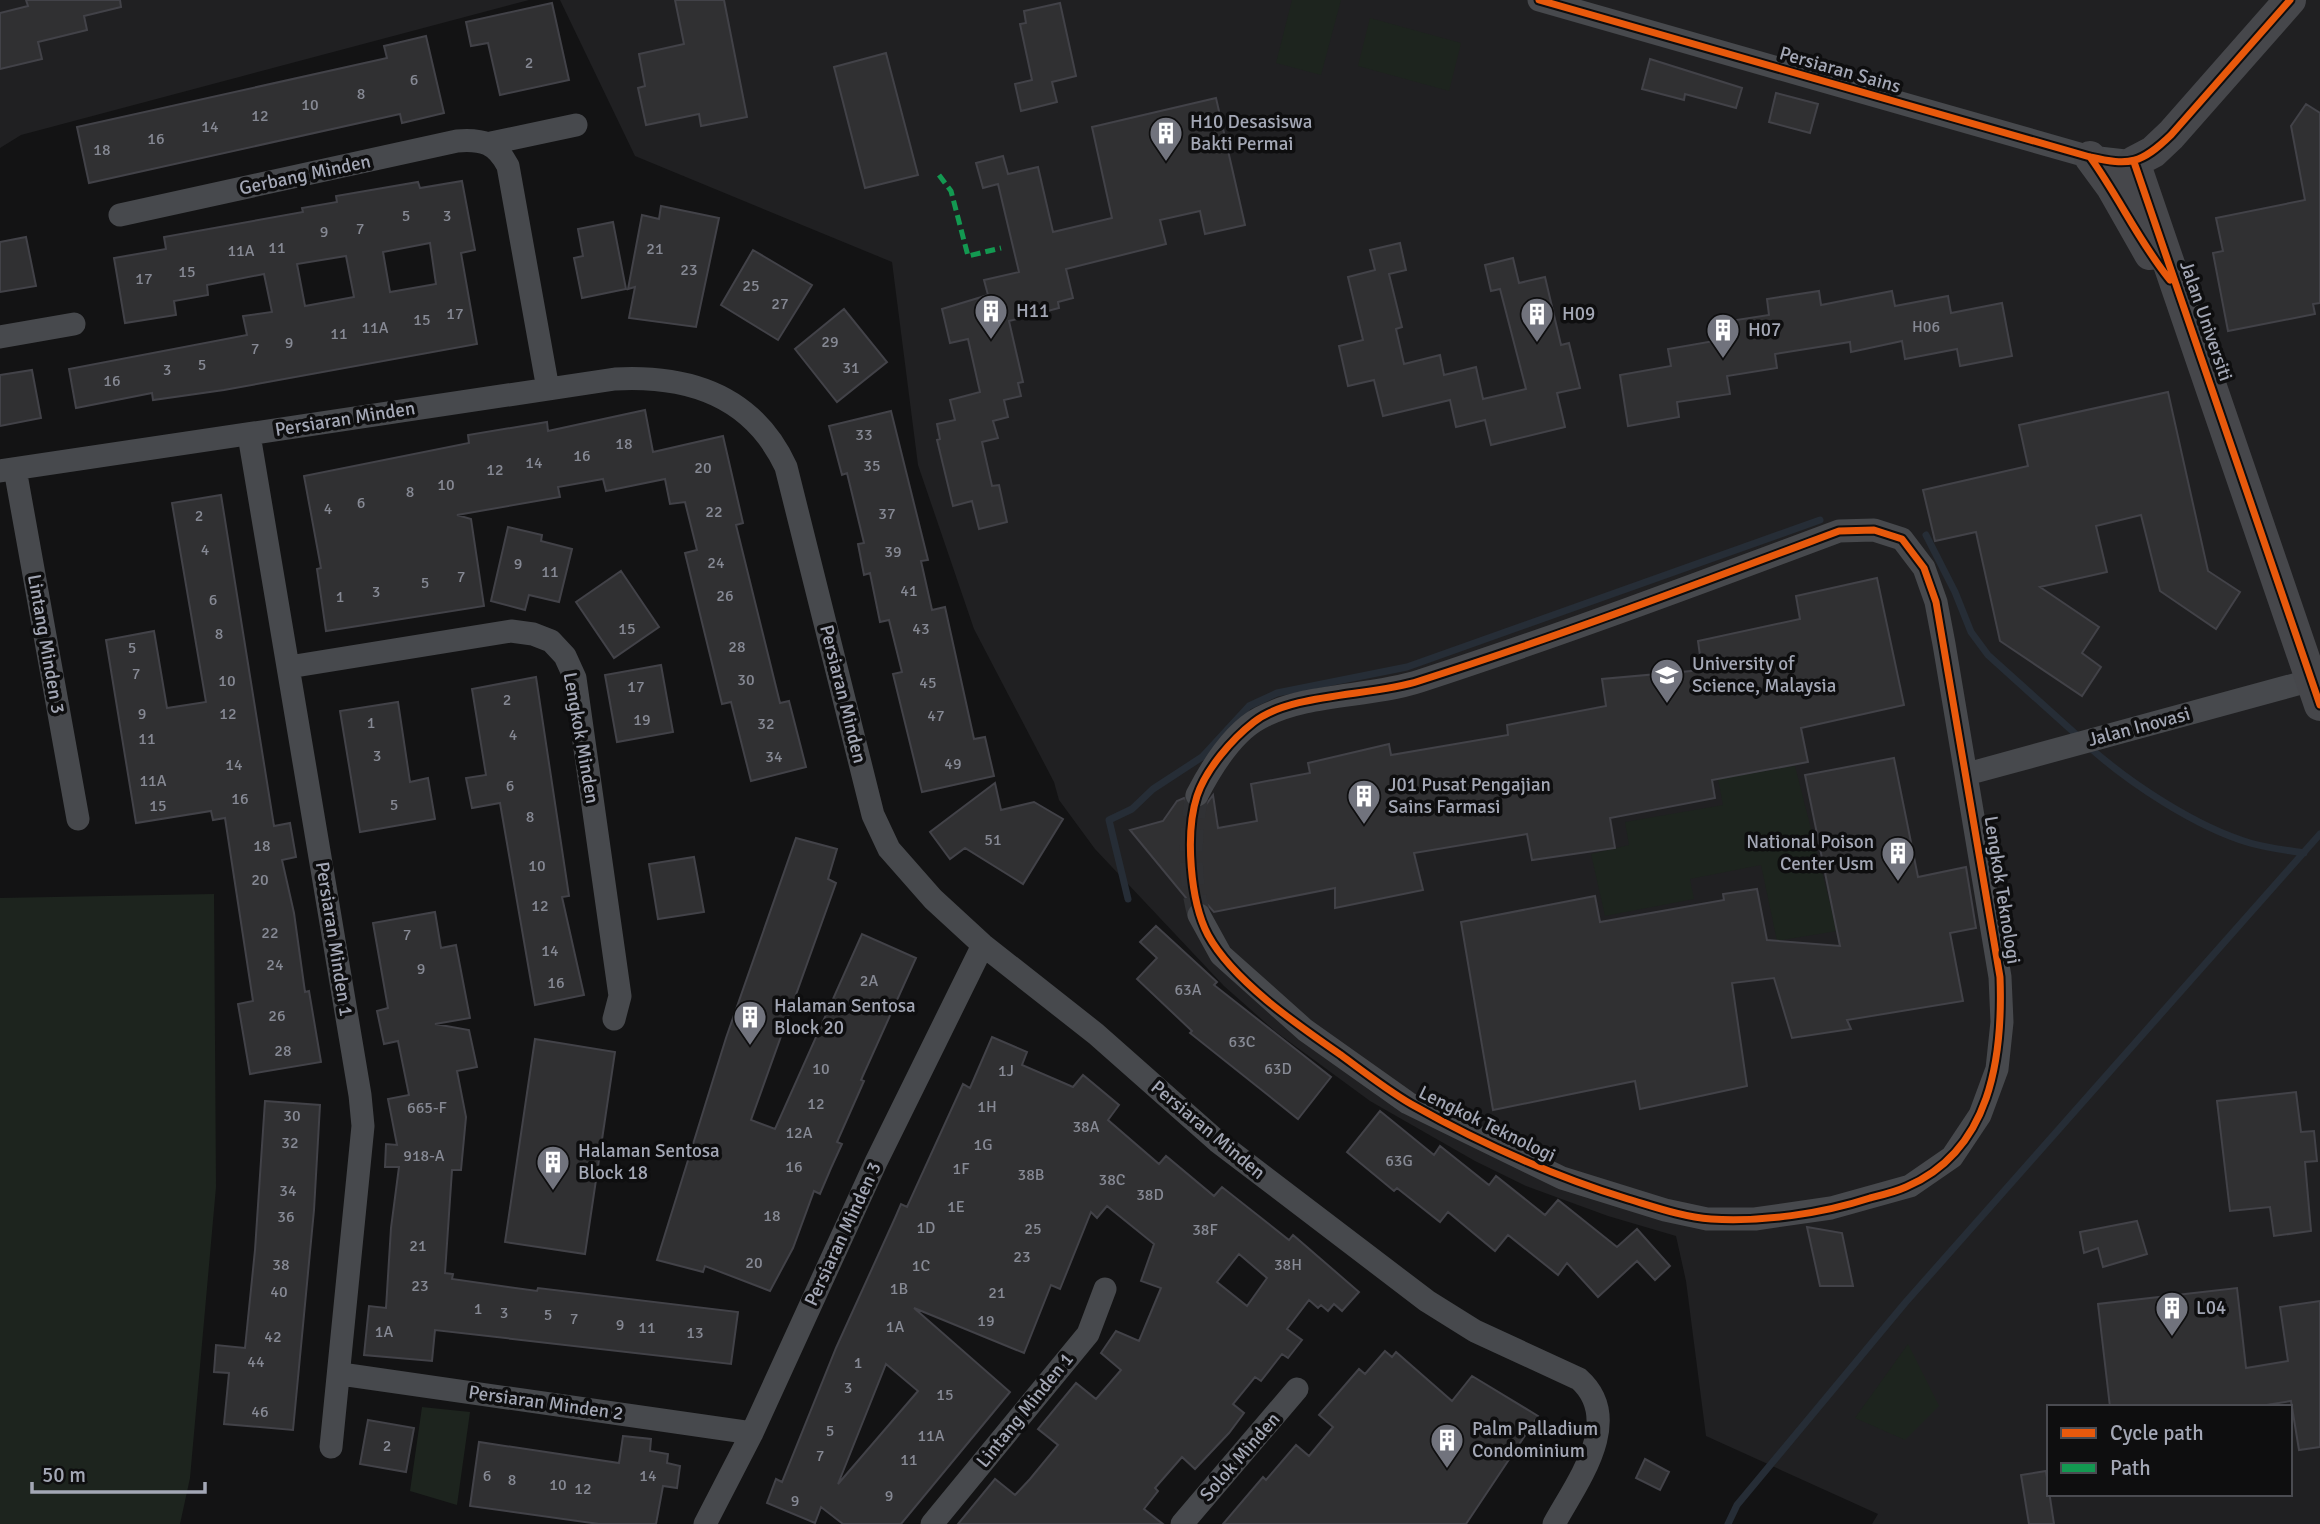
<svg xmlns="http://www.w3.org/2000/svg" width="2320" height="1524" font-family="Signika,sans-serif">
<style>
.built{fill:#202022;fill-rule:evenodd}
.green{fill:#1d241e}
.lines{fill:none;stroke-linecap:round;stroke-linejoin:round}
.stream{stroke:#262d36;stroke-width:7}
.building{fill:#303032;stroke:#424248;stroke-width:2;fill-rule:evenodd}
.street-tunnel{stroke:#303134;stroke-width:23;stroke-dasharray:23 11;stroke-linecap:butt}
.street{stroke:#47494d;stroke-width:23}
.secondary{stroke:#46474b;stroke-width:32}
.quiet{stroke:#139951;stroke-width:5;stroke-dasharray:10 5;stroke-linecap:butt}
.cycleway-casing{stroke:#0e0e0f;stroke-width:11}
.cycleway{stroke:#e8590c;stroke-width:7}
.labels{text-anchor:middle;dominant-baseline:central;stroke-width:7;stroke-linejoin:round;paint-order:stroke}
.number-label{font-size:16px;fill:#868994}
.street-label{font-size:19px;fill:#a3a7b5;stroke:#0e0e0f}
.poi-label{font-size:19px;fill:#a3a7b5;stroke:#0e0e0f;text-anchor:start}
</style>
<rect width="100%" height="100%" fill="#131314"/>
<path class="built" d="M0 0H529L21 135 0 148Z
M560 0H2320V1524H1872L1878 1514 1706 1436 1686 1281 1676 1236 1608 1216 1526 1186 1475 1161 1370 1101 1276 1032 1224 986 1095 849 1059 800 1054 782 974 629 918 465 892 262 635 156ZM2049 1407H2290V1494H2049Z"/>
<path class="green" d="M1292 0H1341L1321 75 1276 63Z
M1370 18 1461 43 1449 91 1358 66Z
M1795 766 1837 931 1777 941 1761 865 1690 879 1694 899 1605 916 1591 854 1629 845 1625 822 1723 805 1718 779Z
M214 894 216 1187 190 1478 180 1524H0V898Z
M1908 1344 1939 1406 1905 1440 1855 1418Z
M422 1407 470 1412 457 1505 410 1491Z"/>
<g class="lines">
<path class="stream" d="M1926 535 1955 592 1971 632 1988 655 2079 737
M2087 745C2129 783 2196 827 2250 843 2267 848 2286 850 2304 853
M1128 899 1109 820 1132 809 1153 789 1202 757 1249 706 1277 693 1407 667 1820 520
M1728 1524 1737 1505 1905 1303 2320 834"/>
</g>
<path class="building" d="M26 0H120L121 7 84 16 87 30 38 42 42 59 0 69V13L28 6Z
M675 0H724L747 117 701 126 699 114 646 125 638 88 645 86 639 54 684 44Z
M552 3 569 80 500 95 488 43 471 46 466 22Z
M1060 3 1076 76 1052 82 1057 102 1021 111 1015 84 1032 80 1020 24 1026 23 1024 11Z
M426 36 444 113 402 123 400 114 89 183 77 127 387 58 384 46Z
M886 53 918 175 865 188 834 67Z
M1650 59 1742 88 1736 108 1685 94 1684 100 1642 89Z
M1776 93 1818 104 1810 133 1769 122Z
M1216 98 1245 225 1205 234 1200 211 1160 220 1166 244 1066 269 1073 298 1058 302 1059 308 1009 321 1023 382 1018 383 1021 396 1004 400 1008 417 993 421 998 438 982 442 992 486 999 485 1007 522 979 529 972 501 953 506 937 440 940 439 937 424 955 420 950 400 980 392 968 339 950 343 942 309 988 295 984 280 1019 272 998 184 983 188 976 163 1003 156 1008 174 1038 167 1053 232 1112 218 1092 127Z
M2306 104 2320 113V303L2313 304 2315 314 2228 331 2213 253 2223 251 2216 218 2305 200 2291 126Z
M462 181 475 250 461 253 477 344 224 390 153 400 152 393 76 408 69 369 247 335 243 316 272 312 264 274 207 285 208 295 174 301 176 315 125 323 114 258 166 249 164 237 303 212 302 208 337 202 336 196 418 182 420 188ZM430 243 436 284 390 292 383 252ZM346 256 354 297 305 306 297 264Z
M661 206 719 218 696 327 629 318 635 287 628 289 642 215 659 219Z
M613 222 626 289 582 298 574 258 583 256 578 229Z
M26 237 36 286 0 292V242Z
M1400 243 1406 270 1389 274 1402 327 1396 329 1404 364 1440 355 1444 375 1476 367 1483 399 1526 389 1500 289 1491 291 1485 265 1513 258 1519 283 1545 277 1561 345 1569 343 1580 388 1557 393 1565 427 1491 445 1485 420 1456 427 1450 400 1383 416 1374 380 1348 386 1339 346 1363 340 1348 277 1375 270 1370 250Z
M753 250 812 285 778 340 721 305Z
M1819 291 1821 305 1892 291 1895 306 1948 296 1951 313 2002 303 2012 356 1960 366 1957 349 1905 359 1902 341 1851 352 1850 342 1775 354 1777 368 1727 376 1730 394 1677 402 1679 417 1628 426 1620 375 1671 366 1668 349 1720 340 1717 323 1769 315 1767 299Z
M844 309 887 362 837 402 795 349Z
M32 370 41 418 0 426V375Z
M2168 392 2208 571 2240 592 2216 629 2160 591 2141 515 2096 526 2107 572 2040 587 2099 627 2082 653 2101 667 2082 696 2000 641 1976 532 1935 541 1923 490 2028 466 2019 425Z
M645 410 653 452 723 436 743 523 736 525 756 606 780 703 789 701 806 767 751 781 731 702 722 704 685 553 697 550 685 502 670 504 665 479 606 491 603 479 558 487 560 497 457 515 471 519 484 606 326 631 317 569 321 568 304 476 469 443 468 435 547 422 548 431Z
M891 411 928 560 921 561 932 610 945 607 974 739 985 737 994 776 922 792 893 674 902 672 889 620 880 622 870 573 864 575 858 544 864 543 847 473 842 475 829 426Z
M221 495 274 826 290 823 296 857 282 860 294 913 305 992 309 991 321 1062 250 1074 238 1004 253 1001 225 818 213 820 211 811 136 823 106 640 154 631 167 708 206 702 172 503Z
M508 527 542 535 541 541 572 549 559 602 529 595 525 610 491 601Z
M621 571 659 627 614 658 576 602Z
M1877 578 1904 705 1801 728 1808 762 1712 780 1715 798 1610 818 1615 848 1532 860 1527 834 1414 853 1423 890 1335 908V888L1214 912 1206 903 1191 904 1130 830 1163 821 1177 801 1184 798 1190 807 1198 809 1205 806 1213 795 1218 828 1257 821 1251 784 1310 773 1308 763 1389 744 1391 755 1508 735 1507 725 1606 706 1602 679 1702 670 1698 641 1800 619 1796 596Z
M661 665 673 732 617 742 605 675Z
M536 677 569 896 562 897 584 995 535 1005 500 803 472 808 466 778 486 775 472 689Z
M398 702 410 782 428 778 435 819 360 832 340 711Z
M1894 758 1918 877 1966 867 1976 928 1950 933 1963 1001 1847 1020 1851 1029 1792 1038 1774 978 1732 983 1747 1086 1640 1109 1635 1081 1493 1110 1461 922 1595 896 1600 922 1724 900 1723 894 1757 889 1767 940 1840 946 1805 775Z
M995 783 1001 810 1034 802 1063 819 1023 884 965 848 950 859 930 832Z
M796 838 837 849 828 879 836 883 751 1120 775 1129 862 934 916 958 861 1080 864 1081 837 1142 842 1144 831 1168 820 1194 814 1191 793 1248 770 1291 705 1266 703 1272 657 1260 726 1038Z
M694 857 704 912 658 919 649 864Z
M435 912 441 948 456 945 470 1018 435 1024 469 1030 477 1067 457 1071 466 1117 461 1170H452L445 1273 453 1274 452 1279 537 1291 538 1288 738 1312 731 1364 435 1330 432 1361 364 1355 369 1306 386 1308 391 1228 399 1167H385L386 1144 397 1145 388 1099 409 1095 398 1041 384 1044 377 1011 388 1008 373 923Z
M1156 926 1217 982 1214 985 1331 1077 1298 1119 1190 1033 1192 1031 1137 979 1157 958 1140 942Z
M992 1037 1027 1052 1022 1065 1073 1087 1083 1075 1119 1105 1108 1120 1159 1164 1166 1156 1214 1196 1222 1187 1289 1240 1293 1235 1359 1292 1342 1311 1334 1304 1328 1311 1321 1305 1318 1308 1309 1300 1287 1329 1302 1340 1288 1358 1282 1354 1261 1381 1255 1377 1233 1404 1244 1413 1229 1433 1195 1469 1182 1457 1155 1488 1158 1491 1144 1509 1163 1524H958L995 1479 1015 1495 1030 1479 1058 1445 1038 1429 1076 1383 1096 1399 1121 1370 1101 1353 1116 1331 1139 1341 1161 1288 1141 1281 1154 1244 1107 1206 1097 1218 1091 1212 1060 1289 1051 1285 1024 1353 914 1308 1010 1392 901 1524H843L821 1507 815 1523 767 1503 776 1479 782 1482 836 1348 895 1218 901 1204 907 1207 963 1084 970 1088ZM1239 1254 1267 1278 1247 1306 1217 1282ZM886 1364 918 1391 838 1484Z
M535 1039 615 1052 585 1254 505 1242Z
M2296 1092 2301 1132 2314 1131 2317 1161 2305 1162 2311 1231 2274 1236 2270 1207 2230 1211 2217 1101Z
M265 1101 320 1105 314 1210 293 1430 224 1424 229 1373 214 1372 216 1345 245 1348 255 1250Z
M1380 1111 1434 1155 1440 1146 1489 1185 1496 1176 1545 1215 1558 1200 1617 1247 1637 1229 1670 1266 1655 1280 1637 1261 1598 1297 1567 1263 1558 1275 1508 1235 1495 1251 1448 1212 1440 1222 1397 1188 1394 1191 1347 1152Z
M2137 1221 2147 1254 2103 1267 2098 1248 2084 1253 2080 1232Z
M1807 1227 1842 1233 1853 1286H1820Z
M2237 1288 2246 1368 2288 1361 2280 1307 2320 1301V1447L2299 1450 2291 1401 2254 1407H2110L2098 1304Z
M1385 1351 1392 1357 1396 1352 1452 1401 1472 1376 1538 1416 1466 1524H1223L1263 1477 1266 1480 1296 1445 1309 1456 1333 1427 1319 1415 1359 1369 1365 1374Z
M368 1420 414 1428 406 1472 360 1464Z
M623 1436 651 1439 650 1451 668 1454 667 1463 680 1466 677 1488 663 1486 656 1524H599L470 1506 479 1442 619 1463Z
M1645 1459 1669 1472 1660 1490 1636 1478Z
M2046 1471 2054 1524H2029L2021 1475Z"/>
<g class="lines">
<path class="street-tunnel" d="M1197 795C1190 833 1188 877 1199 915"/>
<path class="street" d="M1539 0 2090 157 2134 162
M491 143 576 125
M120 215 457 141C483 139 496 143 508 166L548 389
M0 337 74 324
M249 435 360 1095 363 1126 331 1447
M15 469 78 819
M0 471 615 379C689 375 753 396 786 467L873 815 889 849 933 899 983 945 1096 1034 1217 1141 1427 1301 1475 1331 1579 1379C1625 1420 1577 1482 1554 1524
M289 667 511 631 533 634 551 641 565 656 575 678 620 996 614 1019
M1967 774 2312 680
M1197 795C1211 768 1233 732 1260 718 1309 692 1368 698 1420 681 1561 635 1700 583 1839 531L1874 530 1902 539 1924 568 1936 602 1944 644 2000 977 2002 1022 1997 1069 1980 1115 1952 1157 1910 1186 1831 1208 1755 1219H1707L1665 1210 1562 1178 1408 1103 1305 1030 1221 955 1199 915
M341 1374 752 1433
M705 1524 752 1433 876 1162 983 945
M932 1524 1088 1334 1105 1289
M1182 1524 1297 1389"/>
<path class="secondary" d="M2290 0 2171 135 2153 152 2134 162 2320 705
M2090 157 2112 187 2150 254"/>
<path class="quiet" d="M939 175 951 191 968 256 1001 248"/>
<defs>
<path id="cycleway" d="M1539 0 2090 157C2130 166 2141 164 2171 135L2290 0
M2090 157C2119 197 2139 242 2170 280
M2134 162 2320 705
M1874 530 1902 539 1924 568 1936 602 2000 977C2003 1057 1991 1151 1906 1187 1895 1192 1882 1195 1870 1198 1821 1214 1762 1222 1711 1219 1683 1217 1655 1207 1628 1199 1553 1176 1480 1143 1411 1104 1387 1090 1364 1072 1341 1055 1299 1026 1233 981 1208 935 1190 901 1185 833 1197 796 1206 769 1232 739 1254 722 1290 693 1374 696 1419 681 1560 636 1700 583 1839 531Z"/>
</defs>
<use href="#cycleway" class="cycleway-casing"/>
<use href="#cycleway" class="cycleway"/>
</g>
<defs>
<symbol id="building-pin" viewBox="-11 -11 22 30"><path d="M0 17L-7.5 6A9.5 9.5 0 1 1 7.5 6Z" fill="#71737d" stroke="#0e0e0f"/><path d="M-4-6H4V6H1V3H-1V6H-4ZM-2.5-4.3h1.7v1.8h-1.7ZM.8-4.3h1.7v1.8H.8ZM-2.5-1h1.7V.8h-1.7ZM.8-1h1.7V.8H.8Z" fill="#fff"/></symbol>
<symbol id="university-pin" viewBox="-11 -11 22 30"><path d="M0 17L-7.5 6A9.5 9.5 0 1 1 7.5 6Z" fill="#71737d" stroke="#0e0e0f"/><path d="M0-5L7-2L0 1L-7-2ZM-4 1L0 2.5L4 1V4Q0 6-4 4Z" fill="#fff"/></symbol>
</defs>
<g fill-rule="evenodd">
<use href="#building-pin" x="1147" y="114" width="38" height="52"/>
<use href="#building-pin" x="972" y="292" width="38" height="52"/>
<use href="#building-pin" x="1518" y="295" width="38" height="52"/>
<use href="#building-pin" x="1704" y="311" width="38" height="52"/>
<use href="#university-pin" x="1648" y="656" width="38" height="52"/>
<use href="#building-pin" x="1345" y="777" width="38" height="52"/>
<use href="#building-pin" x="1879" y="834" width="38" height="52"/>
<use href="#building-pin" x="731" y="998" width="38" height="52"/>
<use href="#building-pin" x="534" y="1143" width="38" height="52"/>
<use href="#building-pin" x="2153" y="1289" width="38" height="52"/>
<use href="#building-pin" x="1428" y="1421" width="38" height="52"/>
</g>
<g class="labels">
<g class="number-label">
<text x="529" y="63">2</text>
<text x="414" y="80">6</text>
<text x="361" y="94">8</text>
<text x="310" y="105">10</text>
<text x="260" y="116">12</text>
<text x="210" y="127">14</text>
<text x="156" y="139">16</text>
<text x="102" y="150">18</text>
<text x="406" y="216">5</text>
<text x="447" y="216">3</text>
<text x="360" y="229">7</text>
<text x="324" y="232">9</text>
<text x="277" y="248">11</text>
<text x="655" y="249">21</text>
<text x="241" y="251">11A</text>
<text x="689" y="270">23</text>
<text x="187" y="272">15</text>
<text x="144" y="279">17</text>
<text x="751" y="286">25</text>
<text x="780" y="304">27</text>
<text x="455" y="314">17</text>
<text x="422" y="320">15</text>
<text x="1926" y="327">H06</text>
<text x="375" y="328">11A</text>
<text x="339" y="334">11</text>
<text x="830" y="342">29</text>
<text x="289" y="343">9</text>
<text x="255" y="349">7</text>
<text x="202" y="365">5</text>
<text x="851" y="368">31</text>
<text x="167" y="370">3</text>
<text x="112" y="381">16</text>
<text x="864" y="435">33</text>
<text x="624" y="444">18</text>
<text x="582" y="456">16</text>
<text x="534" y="463">14</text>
<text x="872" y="466">35</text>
<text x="703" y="468">20</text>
<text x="495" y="470">12</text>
<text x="446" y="485">10</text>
<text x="410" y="492">8</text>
<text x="361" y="503">6</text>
<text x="328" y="509">4</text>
<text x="714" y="512">22</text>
<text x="887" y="514">37</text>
<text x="199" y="516">2</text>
<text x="205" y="550">4</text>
<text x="893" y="552">39</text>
<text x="716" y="563">24</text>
<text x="518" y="564">9</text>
<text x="550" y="572">11</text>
<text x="461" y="577">7</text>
<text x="425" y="583">5</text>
<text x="909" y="591">41</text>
<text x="376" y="592">3</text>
<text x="725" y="596">26</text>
<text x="340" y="597">1</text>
<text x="213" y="600">6</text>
<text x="627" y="629">15</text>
<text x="921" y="629">43</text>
<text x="219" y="634">8</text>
<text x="737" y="647">28</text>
<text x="132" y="648">5</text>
<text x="136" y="674">7</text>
<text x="746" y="680">30</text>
<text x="227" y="681">10</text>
<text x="928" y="683">45</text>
<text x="636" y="687">17</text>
<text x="507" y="700">2</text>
<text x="142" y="714">9</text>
<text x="228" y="714">12</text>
<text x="936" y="716">47</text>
<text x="642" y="720">19</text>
<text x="371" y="723">1</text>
<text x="766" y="724">32</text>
<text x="513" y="735">4</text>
<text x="147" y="739">11</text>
<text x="377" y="756">3</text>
<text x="774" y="757">34</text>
<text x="953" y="764">49</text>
<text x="234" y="765">14</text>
<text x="153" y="781">11A</text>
<text x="510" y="786">6</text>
<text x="240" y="799">16</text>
<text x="394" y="805">5</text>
<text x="158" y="806">15</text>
<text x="530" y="817">8</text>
<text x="993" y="840">51</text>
<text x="262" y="846">18</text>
<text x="537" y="866">10</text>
<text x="260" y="880">20</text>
<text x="540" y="906">12</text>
<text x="270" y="933">22</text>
<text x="407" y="935">7</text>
<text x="550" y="951">14</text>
<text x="275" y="965">24</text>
<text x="421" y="969">9</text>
<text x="869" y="981">2A</text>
<text x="556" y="983">16</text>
<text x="1188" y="990">63A</text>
<text x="277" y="1016">26</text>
<text x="1242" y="1042">63C</text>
<text x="283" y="1051">28</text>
<text x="821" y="1069">10</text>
<text x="1278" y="1069">63D</text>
<text x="1006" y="1071">1J</text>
<text x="816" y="1104">12</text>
<text x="987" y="1107">1H</text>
<text x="427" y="1108">665-F</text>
<text x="292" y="1116">30</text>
<text x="1086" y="1127">38A</text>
<text x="799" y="1133">12A</text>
<text x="290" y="1143">32</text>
<text x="983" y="1145">1G</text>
<text x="424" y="1156">918-A</text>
<text x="1399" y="1161">63G</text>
<text x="794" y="1167">16</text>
<text x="961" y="1169">1F</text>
<text x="1031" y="1175">38B</text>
<text x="1112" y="1180">38C</text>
<text x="288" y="1191">34</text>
<text x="1150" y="1195">38D</text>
<text x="956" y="1207">1E</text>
<text x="772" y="1216">18</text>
<text x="286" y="1217">36</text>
<text x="926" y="1228">1D</text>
<text x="1033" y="1229">25</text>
<text x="1205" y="1230">38F</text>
<text x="418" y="1246">21</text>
<text x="1022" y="1257">23</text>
<text x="754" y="1263">20</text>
<text x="281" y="1265">38</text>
<text x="1288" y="1265">38H</text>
<text x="921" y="1266">1C</text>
<text x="420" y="1286">23</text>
<text x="899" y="1289">1B</text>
<text x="279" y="1292">40</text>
<text x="997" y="1293">21</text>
<text x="478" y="1309">1</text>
<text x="504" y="1313">3</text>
<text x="548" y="1315">5</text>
<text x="574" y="1319">7</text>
<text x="986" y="1321">19</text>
<text x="620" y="1325">9</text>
<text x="895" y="1327">1A</text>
<text x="647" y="1328">11</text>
<text x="384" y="1332">1A</text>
<text x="695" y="1333">13</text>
<text x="273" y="1337">42</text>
<text x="256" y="1362">44</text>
<text x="858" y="1363">1</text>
<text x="848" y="1388">3</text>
<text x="945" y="1395">15</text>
<text x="260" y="1412">46</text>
<text x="830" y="1431">5</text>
<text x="931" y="1436">11A</text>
<text x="387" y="1446">2</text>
<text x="820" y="1456">7</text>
<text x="909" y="1460">11</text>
<text x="487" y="1476">6</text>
<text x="648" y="1476">14</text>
<text x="512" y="1480">8</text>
<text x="558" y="1485">10</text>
<text x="583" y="1489">12</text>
<text x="889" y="1496">9</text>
<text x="795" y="1501">9</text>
</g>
<g class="street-label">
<text transform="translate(1840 70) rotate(16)">Persiaran Sains</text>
<text transform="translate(305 175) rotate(-12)">Gerbang Minden</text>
<text transform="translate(2206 321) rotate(71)">Jalan Universiti</text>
<text transform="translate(345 419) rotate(-9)">Persiaran Minden</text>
<text transform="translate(46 644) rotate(80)">Lintang Minden 3</text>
<text transform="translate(843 694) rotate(76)">Persiaran Minden</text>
<text transform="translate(2139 727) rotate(-15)">Jalan Inovasi</text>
<text transform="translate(581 738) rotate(80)">Lengkok Minden</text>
<text transform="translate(2002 890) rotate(81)">Lengkok Teknologi</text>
<text transform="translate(334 939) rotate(81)">Persiaran Minden 1</text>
<text transform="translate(1487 1124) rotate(26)">Lengkok Teknologi</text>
<text transform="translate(1208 1130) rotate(40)">Persiaran Minden</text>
<text transform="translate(843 1234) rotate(-65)">Persiaran Minden 3</text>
<text transform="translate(546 1403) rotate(8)">Persiaran Minden 2</text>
<text transform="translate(1025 1410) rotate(-51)">Lintang Minden 1</text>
<text transform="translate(1240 1457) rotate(-49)">Solok Minden</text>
</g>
<g class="poi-label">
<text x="1190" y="122">H10 Desasiswa<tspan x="1190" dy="22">Bakti Permai</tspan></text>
<text x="1016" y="311">H11</text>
<text x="1562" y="314">H09</text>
<text x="1748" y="330">H07</text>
<text x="1692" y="664">University of<tspan x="1692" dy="22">Science, Malaysia</tspan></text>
<text x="1388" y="785">J01 Pusat Pengajian<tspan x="1388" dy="22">Sains Farmasi</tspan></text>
<text x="1874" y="842" text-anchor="end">National Poison<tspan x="1874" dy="22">Center Usm</tspan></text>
<text x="774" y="1006">Halaman Sentosa<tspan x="774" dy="22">Block 20</tspan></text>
<text x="578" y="1151">Halaman Sentosa<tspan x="578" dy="22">Block 18</tspan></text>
<text x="2196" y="1308">L04</text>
<text x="1472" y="1429">Palm Palladium<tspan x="1472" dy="22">Condominium</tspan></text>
</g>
</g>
<rect x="2047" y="1405" width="245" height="91" fill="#0e0e0f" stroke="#4a4b51" stroke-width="2"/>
<rect x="2061" y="1428" width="35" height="10" fill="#e8590c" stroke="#4a4b51" stroke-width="2"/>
<text x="2110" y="1440" font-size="21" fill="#a3a7b5">Cycle path</text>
<rect x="2061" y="1463" width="35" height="10" fill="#139951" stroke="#4a4b51" stroke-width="2"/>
<text x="2110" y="1475" font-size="21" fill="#a3a7b5">Path</text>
<path d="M32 1482v10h173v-10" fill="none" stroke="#a3a7b5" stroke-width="3.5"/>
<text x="42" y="1482" font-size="21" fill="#a3a7b5" stroke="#0e0e0f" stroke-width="5" paint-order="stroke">50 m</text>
</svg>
